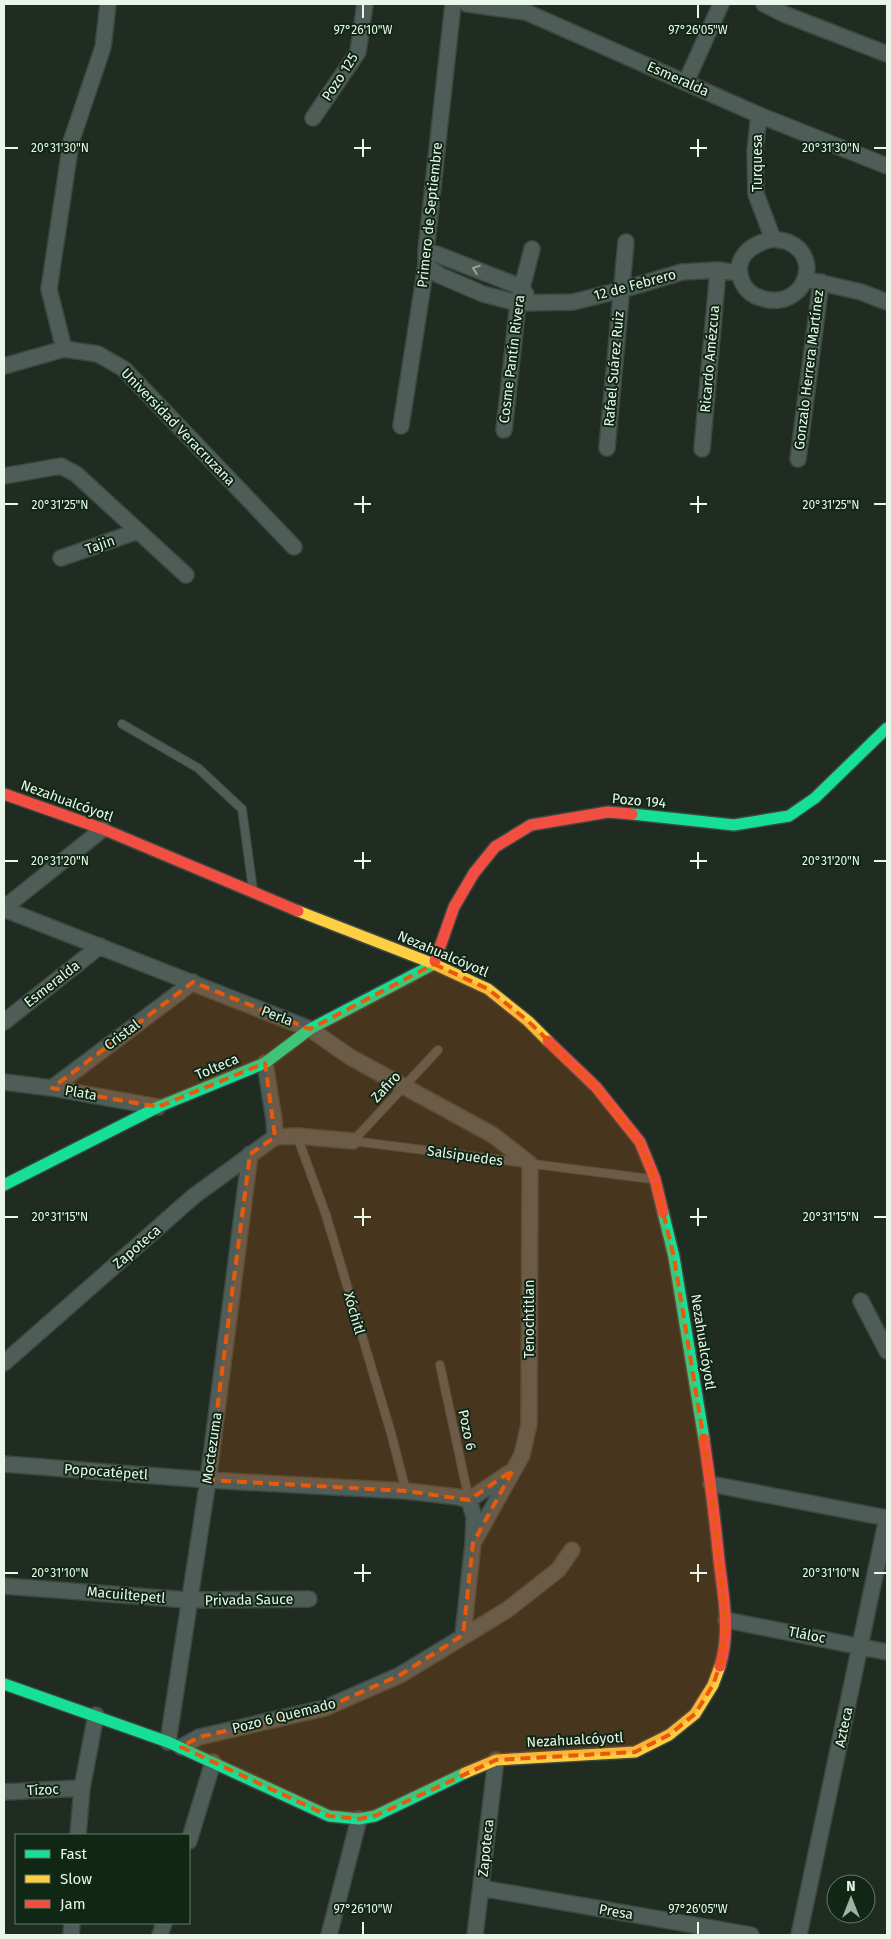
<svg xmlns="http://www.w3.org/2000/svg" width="891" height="1939" font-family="'Fira Sans',sans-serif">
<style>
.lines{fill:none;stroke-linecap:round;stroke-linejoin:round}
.lane-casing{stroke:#3d483f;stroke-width:10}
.street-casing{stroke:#3d483f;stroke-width:18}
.fast-casing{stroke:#3d483f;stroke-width:14}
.slow-casing{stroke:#3d483f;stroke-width:14}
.jam-casing{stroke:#3d483f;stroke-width:14}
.lane{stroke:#4e5d57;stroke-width:8}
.street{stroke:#4e5d57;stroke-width:15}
.fast{stroke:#16e098;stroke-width:11}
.slow{stroke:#ffcf43;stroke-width:11}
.jam{stroke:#f24e42;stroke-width:11}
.oneway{stroke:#94a29a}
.marked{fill:#e8590c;fill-opacity:0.2;stroke:#e8590c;stroke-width:4;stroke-dasharray:10 6;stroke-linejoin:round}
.ticks{fill:none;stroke:#e9f7eb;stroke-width:2}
.labels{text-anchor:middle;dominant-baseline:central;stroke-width:4;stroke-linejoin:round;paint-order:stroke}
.street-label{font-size:14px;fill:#e9f7eb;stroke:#112715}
.ticks-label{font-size:12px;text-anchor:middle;fill:#e9f7eb;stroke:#112715;stroke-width:4;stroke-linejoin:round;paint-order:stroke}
</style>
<rect width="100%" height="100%" fill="#202c22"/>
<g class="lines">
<defs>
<path id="lane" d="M122 724 198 768 242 809 253 890
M297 1136 326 1215 391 1433 406 1491
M353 1141 651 1179
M353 1141 438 1050
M440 1365 469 1500"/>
<path id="street" d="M108 4 103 47 71 142 49 289 64 349 98 354 124 369 294 547
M467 4 526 12 759 115 887 166
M764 4 784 14 887 54
M686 82 721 4
M759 115 755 151 756 194 773 239
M313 118 358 52 365 4
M773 239C777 240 783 240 788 242 825 258 803 312 761 298 754 296 747 291 743 284 731 259 750 244 773 239Z
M426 250 521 287 526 294
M426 265 439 275 483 294 518 303 573 302 621 290 682 272 718 270 738 273
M813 281 861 292 887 302
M4 366 64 349
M401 426 426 265V250L453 4
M504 430 518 303 532 249
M607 448 626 242
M702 449 718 270
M798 459 821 282
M4 476 61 466 76 474 186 575
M61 558 138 531
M4 908 103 829
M4 909 310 1029 350 1057 493 1135 530 1164 529 1424 522 1455 473 1543
M4 1022 100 946
M265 1063 274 1120 275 1137
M4 1082 52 1088 158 1107
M52 1088 193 982
M275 1137 297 1136 353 1141
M861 1301 887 1351
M4 1363 194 1196 275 1137
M4 1464 208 1480 406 1491 458 1497 469 1500
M711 1484 887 1518
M469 1500 509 1473
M4 1586 189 1600 309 1599
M726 1620 887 1652
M463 1635 473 1543 474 1517 469 1500
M168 1742 208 1480 250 1154
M181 1747 199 1737 325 1708 400 1675 507 1610 558 1570 572 1550
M4 1792 82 1788
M78 1835 82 1788 96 1715
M189 1841 213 1762
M481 1888 751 1935
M71 1935 72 1923
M160 1935 164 1923
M329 1935 359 1819
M475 1935 496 1760
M799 1935 887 1518"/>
<path id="fast" d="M632 814 734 825 789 816 815 798 887 728
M4 1185 158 1107 265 1063 310 1029 434 964 435 961
M663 1212 674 1257 704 1439
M4 1684 168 1742 329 1816 359 1819 375 1816 465 1773"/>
<path id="slow" d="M298 911 434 964 488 989 528 1021 548 1041
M465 1773 496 1760 635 1752 669 1735 695 1714 713 1685 720 1666"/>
<path id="jam" d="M4 794 103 829 298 911
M435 961 454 907 474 873 495 847 531 825 608 812 632 814
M548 1041 596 1087 640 1142 655 1179 663 1212
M704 1439C710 1479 715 1519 719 1560 723 1594 731 1632 720 1666"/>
</defs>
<use href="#lane" class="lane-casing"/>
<use href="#street" class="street-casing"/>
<use href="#fast" class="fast-casing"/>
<use href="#slow" class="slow-casing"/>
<use href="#jam" class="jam-casing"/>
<use href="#lane" class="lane"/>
<use href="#street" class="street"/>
<use href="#fast" class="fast"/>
<use href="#slow" class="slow"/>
<use href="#jam" class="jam"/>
</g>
<defs><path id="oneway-chevron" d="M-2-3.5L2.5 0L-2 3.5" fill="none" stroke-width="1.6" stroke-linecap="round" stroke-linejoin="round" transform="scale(1.25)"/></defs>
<use class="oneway" href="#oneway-chevron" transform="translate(476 269) rotate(-159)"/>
<path class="marked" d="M434 964 488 989 528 1021 596 1087 640 1142 655 1179 674 1257 711 1484 726 1620 722 1659 713 1685 695 1714 669 1735 635 1752 496 1760 375 1816 359 1819 329 1816 181 1747 199 1737 325 1708 400 1675 463 1635 473 1543 513 1470 469 1500 406 1491 208 1480 250 1154 275 1137 265 1063 158 1107 52 1088 193 982 310 1029Z"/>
<path class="ticks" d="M363 5V18M698 5V18M363 139V157M698 139V157M5 148H18M354 148H371M690 148H707M874 148H886M363 496V513M698 496V513M5 504H18M354 504H371M690 504H707M874 504H886M363 852V869M698 852V869M5 861H18M354 861H371M690 861H707M874 861H886M363 1208V1226M698 1208V1226M5 1217H18M354 1217H371M690 1217H707M874 1217H886M363 1564V1582M698 1564V1582M5 1573H18M354 1573H371M690 1573H707M874 1573H886M363 1922V1934M698 1922V1934"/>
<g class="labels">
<g class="street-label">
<text transform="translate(340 77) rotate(-57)">Pozo 125</text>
<text transform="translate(678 79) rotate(24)">Esmeralda</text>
<text transform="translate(757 163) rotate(-90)">Turquesa</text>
<text transform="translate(430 215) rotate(-84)">Primero de Septiembre</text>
<text transform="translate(635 285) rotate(-15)">12 de Febrero</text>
<text transform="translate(512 359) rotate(-83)">Cosme Pantín Rivera</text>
<text transform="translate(710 359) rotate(-85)">Ricardo Amézcua</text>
<text transform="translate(614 369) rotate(-85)">Rafael Suárez Ruiz</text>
<text transform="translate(809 370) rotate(-83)">Gonzalo Herrera Martínez</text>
<text transform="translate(178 427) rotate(46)">Universidad Veracruzana</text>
<text transform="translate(100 545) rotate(-19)">Tajin</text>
<text transform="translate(67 801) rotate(20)">Nezahualcóyotl</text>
<text transform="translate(639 801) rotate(5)">Pozo 194</text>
<text transform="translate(443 954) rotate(23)">Nezahualcóyotl</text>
<text transform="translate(52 984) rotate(-38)">Esmeralda</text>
<text transform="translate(277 1016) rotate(21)">Perla</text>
<text transform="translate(122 1035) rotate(-37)">Cristal</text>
<text transform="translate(217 1067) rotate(-23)">Tolteca</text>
<text transform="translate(386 1087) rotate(-47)">Zafiro</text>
<text transform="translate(81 1093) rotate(10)">Plata</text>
<text transform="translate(465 1156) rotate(8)">Salsipuedes</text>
<text transform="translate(137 1247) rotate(-41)">Zapoteca</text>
<text transform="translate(354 1313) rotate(74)">Xóchitl</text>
<text transform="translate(529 1319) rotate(-90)">Tenochtitlan</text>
<text transform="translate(703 1342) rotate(81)">Nezahualcóyotl</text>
<text transform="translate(467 1430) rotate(78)">Pozo 6</text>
<text transform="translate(212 1448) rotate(-82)">Moctezuma</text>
<text transform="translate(106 1472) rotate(4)">Popocatépetl</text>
<text transform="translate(126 1595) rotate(5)">Macuiltepetl</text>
<text transform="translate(249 1600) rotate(-1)">Privada Sauce</text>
<text transform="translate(807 1635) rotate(11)">Tláloc</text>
<text transform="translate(284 1716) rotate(-14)">Pozo 6 Quemado</text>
<text transform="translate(844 1727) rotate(-78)">Azteca</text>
<text transform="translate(575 1740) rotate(-3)">Nezahualcóyotl</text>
<text transform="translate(43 1790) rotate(-3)">Tízoc</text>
<text transform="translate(486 1848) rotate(-84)">Zapoteca</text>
<text transform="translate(616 1912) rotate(10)">Presa</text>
</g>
</g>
<g class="ticks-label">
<text x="363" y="34">97°26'10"W</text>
<text x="698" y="34">97°26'05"W</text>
<text x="60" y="152">20°31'30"N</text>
<text x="831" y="152">20°31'30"N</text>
<text x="60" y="509">20°31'25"N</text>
<text x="831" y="509">20°31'25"N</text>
<text x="60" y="865">20°31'20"N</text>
<text x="831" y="865">20°31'20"N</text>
<text x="60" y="1221">20°31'15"N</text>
<text x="831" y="1221">20°31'15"N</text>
<text x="60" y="1577">20°31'10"N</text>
<text x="831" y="1577">20°31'10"N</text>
<text x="363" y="1913">97°26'10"W</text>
<text x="698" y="1913">97°26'05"W</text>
</g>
<rect width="891" height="1939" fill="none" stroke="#e9f7eb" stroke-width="10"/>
<rect x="15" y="1834" width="175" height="90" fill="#112715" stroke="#677a6b"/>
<rect x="25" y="1850" width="25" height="8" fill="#16e098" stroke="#677a6b"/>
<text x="60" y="1859" font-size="15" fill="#e9f7eb">Fast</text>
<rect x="25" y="1875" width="25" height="8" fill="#ffcf43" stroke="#677a6b"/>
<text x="60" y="1884" font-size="15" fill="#e9f7eb">Slow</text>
<rect x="25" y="1900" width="25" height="8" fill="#f24e42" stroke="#677a6b"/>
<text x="60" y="1909" font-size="15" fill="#e9f7eb">Jam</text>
<g transform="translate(851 1899)"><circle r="24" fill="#112715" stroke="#677a6b"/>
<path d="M0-4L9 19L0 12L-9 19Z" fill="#a3b0a5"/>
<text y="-8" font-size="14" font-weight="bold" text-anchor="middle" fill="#e9f7eb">N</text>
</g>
</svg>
